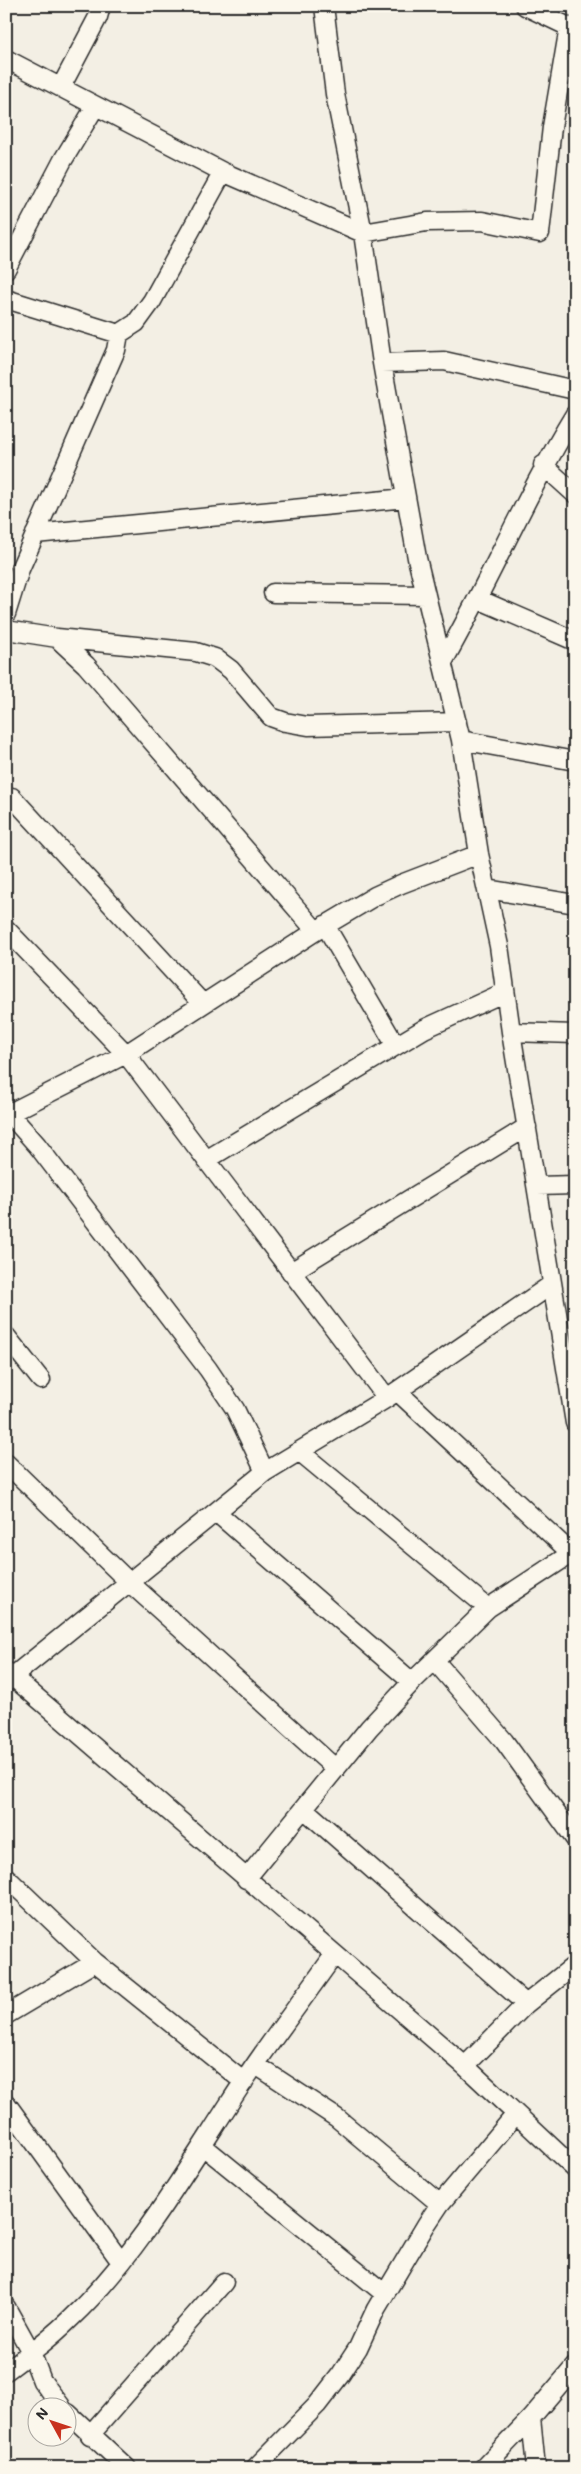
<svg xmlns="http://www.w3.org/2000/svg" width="581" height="2474" font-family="Mali,sans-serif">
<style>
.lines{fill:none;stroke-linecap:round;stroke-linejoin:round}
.street-casing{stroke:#2b2b2b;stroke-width:21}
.street{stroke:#fbf7ec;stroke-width:18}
</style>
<rect width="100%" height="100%" fill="#f3efe4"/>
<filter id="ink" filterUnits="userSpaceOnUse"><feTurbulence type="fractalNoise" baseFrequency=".02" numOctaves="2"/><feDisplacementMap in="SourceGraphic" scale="10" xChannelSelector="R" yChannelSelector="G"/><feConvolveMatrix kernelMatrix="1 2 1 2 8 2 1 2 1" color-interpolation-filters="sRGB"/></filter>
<g filter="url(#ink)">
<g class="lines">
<defs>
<path id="street" d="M324 6 335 94 363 233 382 363 417 558 461 740 479 854 499 946 511 1032 575 1423
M525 6 569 27 575 28
M6 59 223 172 363 233 427 222 482 221 540 233 552 127 569 27
M61 87 98 17 101 6
M6 269 63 160 95 107
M6 299 119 334
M382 363 444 361 575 390
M543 465 575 494
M35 534 406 498
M273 593 426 595
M478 599 575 641
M6 614 20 569 116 350 119 334 136 323 152 301 223 172
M6 630 57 638 86 665 316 931
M57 638 196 652 215 658 231 670 271 717 285 722 308 726 457 722
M443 662C490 580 526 494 575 414
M461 740 575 761
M12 797 203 1004
M487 889 575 904
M325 925 396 1046
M6 929 126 1054 387 1398
M511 1032 575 1034
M6 1110 37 1145 208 1369 235 1409 265 1472
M6 1115 126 1054 316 931 375 896 401 884 479 854
M206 1160 424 1029 505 992
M537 1186 575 1185
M291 1272 527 1127
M6 1336 41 1380
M397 1391 571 1553
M299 1451 488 1608
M6 1463 129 1582 336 1769
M216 1512 412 1682
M435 1661 504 1741 575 1839
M6 1671 465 2066 575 2169
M6 1682 265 1472 387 1398 551 1285
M304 1809 526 2004
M6 1877 95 1962 244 2082
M246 1879 369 1728 412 1682 488 1608 575 1551
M6 2015 95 1962
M256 2065 337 2118 440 2204
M465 2066 526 2004 575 1965
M6 2103 121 2262
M203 2146 385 2294
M6 2307 31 2352 42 2381 61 2406
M6 2371C29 2354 51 2338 71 2318 133 2260 183 2175 229 2104 261 2053 299 2005 334 1955
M68 2413 127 2468
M531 2418 536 2468
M90 2435 224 2282
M255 2468 317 2405 341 2374 358 2348 376 2309 426 2225 440 2204 516 2114
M483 2468 531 2418 575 2366"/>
</defs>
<use href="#street" class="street-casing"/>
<use href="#street" class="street"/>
</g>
</g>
<rect width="581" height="2474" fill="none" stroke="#fbf7ec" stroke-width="25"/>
<rect x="12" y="12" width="556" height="2449" fill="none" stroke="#2b2b2b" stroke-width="2" filter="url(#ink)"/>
<g transform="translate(52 2422) rotate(310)"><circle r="24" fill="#fbf7ec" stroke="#a8a59f"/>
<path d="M0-4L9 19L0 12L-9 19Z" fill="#c8321e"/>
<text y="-8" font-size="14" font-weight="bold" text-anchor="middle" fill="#2b2b2b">N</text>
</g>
</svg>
